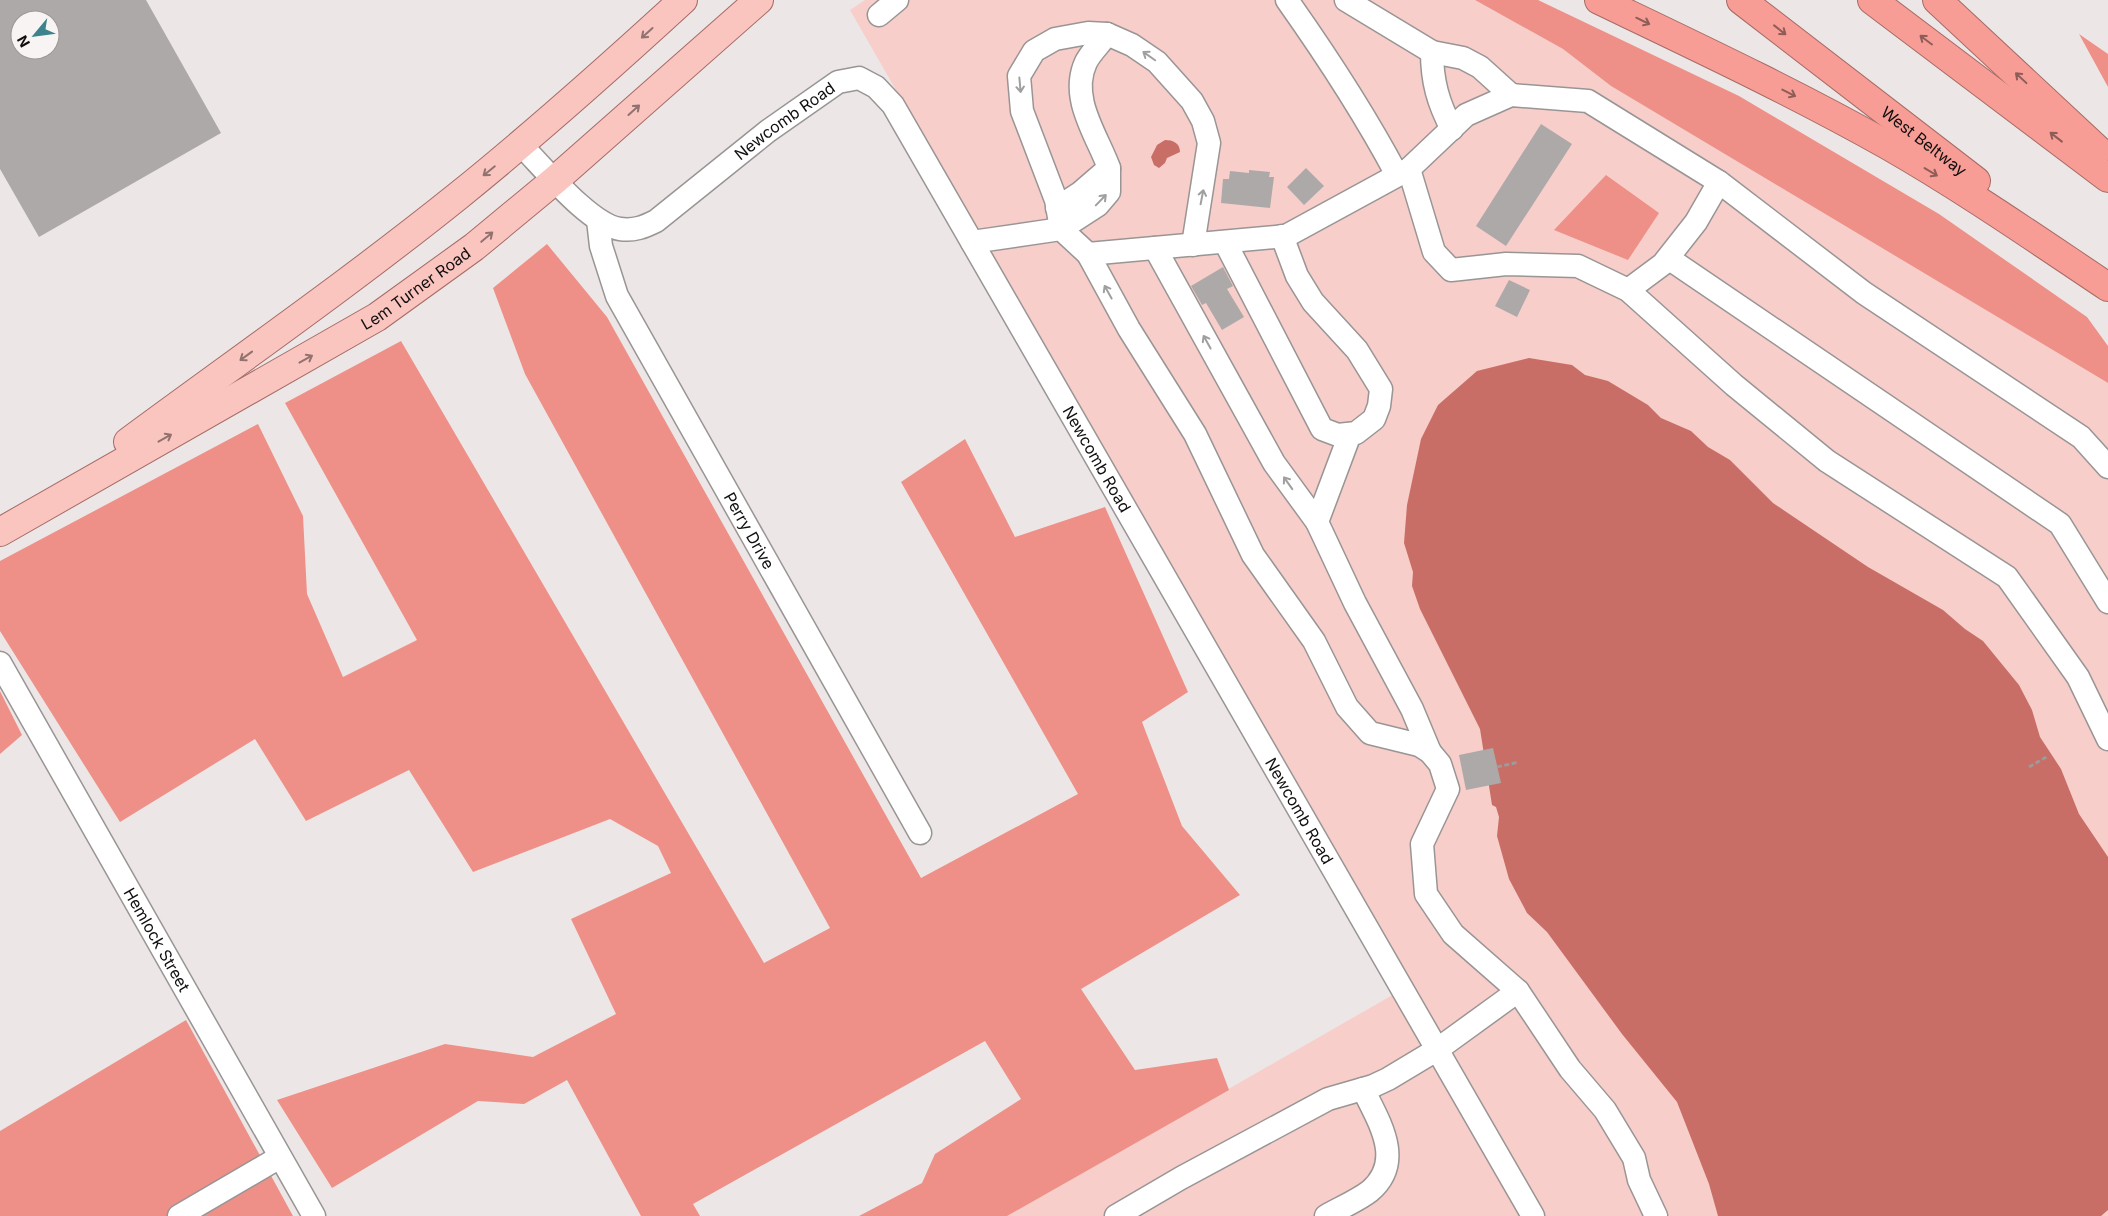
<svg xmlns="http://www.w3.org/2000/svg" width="2108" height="1216" font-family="Inter,sans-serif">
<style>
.green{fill:#f7cec9}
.forest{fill:#ee9087}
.water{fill:#c86e66}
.building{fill:#aea9a9;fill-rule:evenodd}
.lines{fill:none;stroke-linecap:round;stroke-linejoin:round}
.minor-casing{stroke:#999594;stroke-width:25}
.major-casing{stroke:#a66b66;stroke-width:30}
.highway-casing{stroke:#a66b66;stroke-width:30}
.path{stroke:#9e9a99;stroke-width:3;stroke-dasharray:5 2.5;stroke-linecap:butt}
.minor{stroke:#fff;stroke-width:22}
.major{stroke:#fac4bf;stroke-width:28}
.highway{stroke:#f79d95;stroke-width:28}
.oneway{stroke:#8f5d58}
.oneway2{stroke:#91726f}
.oneway3{stroke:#9f9f9f}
.labels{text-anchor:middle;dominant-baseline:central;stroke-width:4;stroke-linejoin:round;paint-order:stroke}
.street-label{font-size:16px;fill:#100e0e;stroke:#f9f4f4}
</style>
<rect width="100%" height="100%" fill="#ece7e6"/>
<path class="green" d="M865 0H1475L1563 49 1611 86 2108 383V1216H1007L1410 985 850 10Z"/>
<path class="forest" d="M1475 0H1538L1739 96 1939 214 2087 317 2108 346V383L1611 86 1563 49Z
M2079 34 2108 54V87Z
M1606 175 1659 213 1628 260 1554 230Z
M547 244 607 317 921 878 1078 794 901 482 965 439 1015 537 1105 507 1188 692 1142 722 1182 826 1240 895 1081 989 1135 1070 1217 1058 1229 1090 1007 1216H859L922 1183 935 1154 1021 1099 985 1041 693 1204 700 1216H641L567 1080 524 1104 478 1101 332 1188 277 1100 445 1044 533 1057 616 1014 571 919 671 873 658 846 610 819 473 872 409 770 306 821 255 739 120 822 0 631V561L258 424 303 516 307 594 343 677 417 640 285 403 401 341 764 963 830 928 525 374 493 288Z
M0 691 22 735 0 754Z
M186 1020 293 1216H0V1131Z"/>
<path class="water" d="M1165 140C1173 140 1180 143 1180 152L1167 158 1165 163 1159 168 1154 165 1151 157 1157 145Z
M1529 358 1572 365 1585 375 1608 381 1648 405 1661 418 1691 431 1708 447 1730 460 1773 503 1868 567 1943 610 1965 629 1983 641 2019 685 2032 710 2040 737 2061 769 2079 814 2108 857V1210L2101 1216H1718L1709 1184 1677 1102 1622 1034 1547 932 1527 913 1509 879 1497 836 1499 817 1496 807 1492 805 1480 729 1420 609 1412 586 1413 572 1404 543 1407 505 1421 439 1438 405 1477 371Z"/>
<path class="building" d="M0 0H146L221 133 39 237 0 169ZM20 20H50V50H20Z
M1541 124 1572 144 1506 246 1476 226Z
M1306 168 1324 186 1304 205 1287 187Z
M1249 170 1270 172 1269 177H1274L1270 208 1221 203 1223 179H1229L1230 171 1249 173Z
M1223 267 1233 286 1227 289 1244 317 1222 330 1206 303 1202 305 1191 286Z
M1509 280 1530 290 1517 317 1495 306Z
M1493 748 1501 783 1466 790 1459 755Z"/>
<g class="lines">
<defs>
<g id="minor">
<path d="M1287 0C1328 58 1364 113 1397 175"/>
<path d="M1346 0 1432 52 1463 58 1480 67 1511 95"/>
<path d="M879 15 897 0"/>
<path d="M1107 34C1101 43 1091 52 1086 62 1069 98 1097 135 1109 168"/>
<path d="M1432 52C1432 81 1438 103 1452 129"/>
<path id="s1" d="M521 145C543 167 590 225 620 229 634 231 644 227 656 221L768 131 838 82 859 78 876 87 893 105 1533 1216"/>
<path d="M1409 169 1434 252 1451 270 1506 264 1578 266 1628 290 1734 385 1827 461 2007 577 2078 677 2108 739"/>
<path d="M1057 208 1080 193 1109 168V192L1098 205 1061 229 1056 200 1022 111 1019 76 1034 51 1055 39 1088 33 1107 34 1132 45 1157 62 1192 101 1203 121 1209 143 1193 245"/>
<path id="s2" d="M598 220 601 246 617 296 920 833"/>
<path d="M972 242 1061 229 1088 254 1286 236 1409 169 1466 115 1511 95 1588 101 1719 182 1864 293 2081 437 2108 467"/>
<path d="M1225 242 1322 429 1338 435 1356 433 1374 419 1379 406 1381 389 1357 350 1313 302 1297 276 1282 236"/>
<path d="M1155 248 1274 463 1317 522"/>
<path d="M1088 254 1129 329 1195 434 1253 555 1314 641 1347 707 1370 733 1419 745 1430 752 1440 764 1448 789 1422 844 1426 894 1453 934 1518 991 1570 1069 1605 1110 1634 1158 1639 1180 1656 1216"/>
<path d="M1668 258 2060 524 2108 602"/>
<path d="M1628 290 1663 264 1696 222 1719 182"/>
<path d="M1350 434 1317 522 1355 603 1412 709 1430 752"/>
<path id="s3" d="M0 663 314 1216"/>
<path d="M179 1216 280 1157"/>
<path d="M1116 1216 1181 1178 1328 1099 1373 1086 1388 1079 1438 1049 1518 991"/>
<path d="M1326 1216C1340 1208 1357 1201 1370 1191 1405 1161 1379 1122 1363 1089"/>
</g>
<g id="major">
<path d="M128 442C239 360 351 282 458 196 536 133 610 67 683 0"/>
<path id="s4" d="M0 532 377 317 474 247 555 180 759 0"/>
</g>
<g id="highway">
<path d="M1599 0C1697 47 1795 93 1889 146 1964 189 2036 239 2108 287"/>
<path id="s5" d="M1741 0 1976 181"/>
<path d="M1872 0 2108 178"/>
<path d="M1937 0 2098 150"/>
</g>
</defs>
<use href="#minor" class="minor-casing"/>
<use href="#major" class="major-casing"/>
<use href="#highway" class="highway-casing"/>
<path class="path" d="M1497 767 1519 762
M2029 767 2048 756"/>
<use href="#minor" class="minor"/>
<use href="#major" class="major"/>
<use href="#highway" class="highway"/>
</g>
<defs><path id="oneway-shaft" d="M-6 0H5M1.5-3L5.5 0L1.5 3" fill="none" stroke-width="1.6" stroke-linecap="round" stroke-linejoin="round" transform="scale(1.25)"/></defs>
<g class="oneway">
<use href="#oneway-shaft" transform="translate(1643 21) rotate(26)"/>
<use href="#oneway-shaft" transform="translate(1780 30) rotate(38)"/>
<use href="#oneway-shaft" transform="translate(1926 40) rotate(-143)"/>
<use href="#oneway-shaft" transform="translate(2021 78) rotate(-137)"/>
<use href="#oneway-shaft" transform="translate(1789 93) rotate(27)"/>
<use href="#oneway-shaft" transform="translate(2056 137) rotate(-142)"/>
<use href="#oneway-shaft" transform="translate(1931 172) rotate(31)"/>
</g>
<g class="oneway2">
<use href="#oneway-shaft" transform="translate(647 33) rotate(138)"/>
<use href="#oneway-shaft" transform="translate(634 110) rotate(-42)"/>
<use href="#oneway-shaft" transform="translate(489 171) rotate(141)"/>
<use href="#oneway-shaft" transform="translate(487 237) rotate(-40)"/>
<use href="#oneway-shaft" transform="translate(246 356) rotate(144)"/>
<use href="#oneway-shaft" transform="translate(306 359) rotate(-29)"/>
<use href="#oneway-shaft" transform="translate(165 438) rotate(-29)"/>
</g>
<g class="oneway3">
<use href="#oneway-shaft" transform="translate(1149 56) rotate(-145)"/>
<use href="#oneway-shaft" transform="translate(1020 85) rotate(85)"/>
<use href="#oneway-shaft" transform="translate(1202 197) rotate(-79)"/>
<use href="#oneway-shaft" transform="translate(1101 200) rotate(-46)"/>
<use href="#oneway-shaft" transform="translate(1108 292) rotate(-119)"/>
<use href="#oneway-shaft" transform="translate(1207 342) rotate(-119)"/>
<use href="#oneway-shaft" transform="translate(1288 483) rotate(-125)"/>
</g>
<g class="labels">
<g class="street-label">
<text stroke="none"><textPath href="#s1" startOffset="332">Newcomb Road</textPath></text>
<text stroke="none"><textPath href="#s5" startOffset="231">West Beltway</textPath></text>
<text stroke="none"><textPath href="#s4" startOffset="482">Lem Turner Road</textPath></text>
<text stroke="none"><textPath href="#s1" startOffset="872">Newcomb Road</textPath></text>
<text stroke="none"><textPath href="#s2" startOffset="348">Perry Drive</textPath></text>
<text stroke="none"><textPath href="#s1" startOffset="1278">Newcomb Road</textPath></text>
<text stroke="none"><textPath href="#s3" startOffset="318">Hemlock Street</textPath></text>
</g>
</g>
<g transform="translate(35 35) rotate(241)"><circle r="24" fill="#f9f4f4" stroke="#9c9898"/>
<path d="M0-4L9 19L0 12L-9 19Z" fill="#3c838b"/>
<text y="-8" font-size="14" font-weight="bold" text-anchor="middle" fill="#100e0e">N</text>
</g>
</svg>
